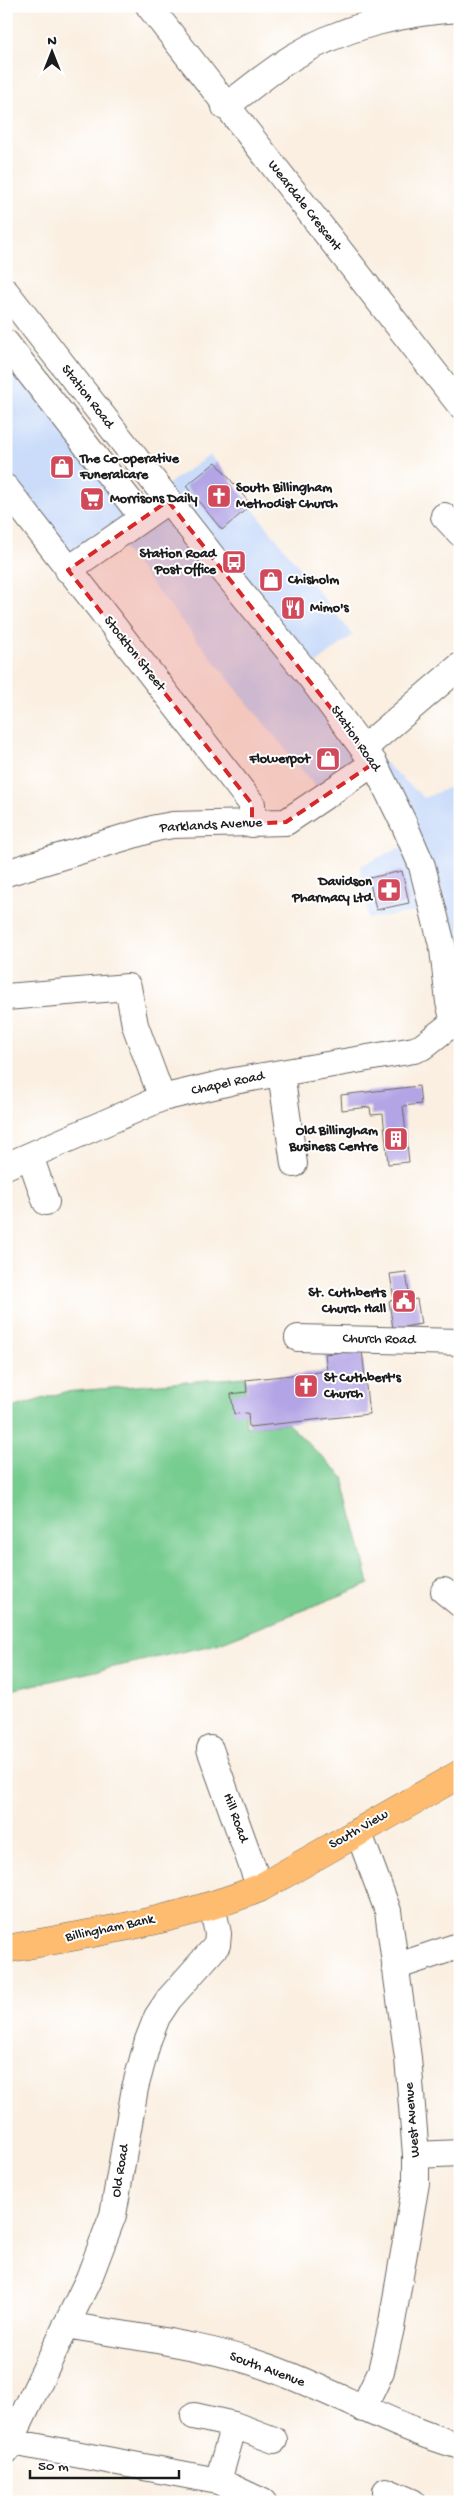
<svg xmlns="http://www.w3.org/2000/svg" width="466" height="2508" font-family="'Gochi Hand',sans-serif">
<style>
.built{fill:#cadcf9}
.green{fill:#77cc90;stroke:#4a7456}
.building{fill:#b3a4e5}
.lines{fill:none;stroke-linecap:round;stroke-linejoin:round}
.minor-casing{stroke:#6a6661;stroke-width:28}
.major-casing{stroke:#6a6661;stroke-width:29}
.minor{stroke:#fff;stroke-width:26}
.major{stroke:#febc70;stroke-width:28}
.marked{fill:#d62828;fill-opacity:0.2;stroke:#d62828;stroke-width:4;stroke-dasharray:10 6;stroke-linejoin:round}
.labels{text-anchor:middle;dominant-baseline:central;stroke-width:4;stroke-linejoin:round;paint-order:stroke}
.street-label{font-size:14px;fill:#1c1c1c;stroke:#fff}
.poi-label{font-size:14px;font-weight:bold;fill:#1c1c1c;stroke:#fff;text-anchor:start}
</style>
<rect width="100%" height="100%" fill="#fff"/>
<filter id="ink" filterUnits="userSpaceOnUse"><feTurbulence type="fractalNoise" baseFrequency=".02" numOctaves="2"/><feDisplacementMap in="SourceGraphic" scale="10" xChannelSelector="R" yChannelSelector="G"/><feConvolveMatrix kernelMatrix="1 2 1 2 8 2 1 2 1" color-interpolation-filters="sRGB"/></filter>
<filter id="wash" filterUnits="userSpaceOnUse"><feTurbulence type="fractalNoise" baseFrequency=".0096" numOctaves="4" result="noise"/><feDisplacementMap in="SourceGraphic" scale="20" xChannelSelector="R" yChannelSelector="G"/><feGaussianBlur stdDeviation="1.12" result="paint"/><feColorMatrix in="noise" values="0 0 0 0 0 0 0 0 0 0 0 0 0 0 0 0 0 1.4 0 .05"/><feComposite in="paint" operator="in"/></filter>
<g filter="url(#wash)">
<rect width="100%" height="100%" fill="#faefe1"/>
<path class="built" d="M6 358 133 514 175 479 210 455 353 635 313 666 384 762 424 798 460 783V942L446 944 439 908 368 919 360 866 405 845 369 771 325 799 119 543 72 554 6 474Z"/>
<path class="green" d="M245 1377 246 1427 287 1423 343 1477 369 1584 217 1644 6 1691V1410L64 1392Z"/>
<g id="blocks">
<path class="building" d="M216 462 251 505 222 530 186 486Z
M402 871 409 903 376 910 369 878Z
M419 1086 421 1104 403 1106 409 1162 388 1164 383 1114 371 1115 370 1107 342 1110 341 1095Z
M406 1272 410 1300 417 1299 421 1324 393 1329 389 1301 394 1300 390 1274Z
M362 1350 369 1414 249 1427 248 1413 234 1414 231 1394 247 1392 246 1380 327 1371 325 1354Z"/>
</g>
</g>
<g filter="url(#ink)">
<use href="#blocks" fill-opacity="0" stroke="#6a6661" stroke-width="1"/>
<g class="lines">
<defs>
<path id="minor" d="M149 6 460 405
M225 107C248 90 269 72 293 57 342 27 403 12 460 9
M6 292 222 569 311 678 374 763 404 824 422 866 443 949 449 1002 454 1022 460 1028
M6 343 143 518
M6 488 252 804V824
M444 516 460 533
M68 570 157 508
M364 748 460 666
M6 873 156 828 173 825 286 822 374 763
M6 997 128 987 135 1025 162 1098
M281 1073 294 1164
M30 1156 46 1202
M6 1166 162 1098 234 1081 414 1050 422 1047 454 1022
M298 1338 460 1342
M444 1591 460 1604
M210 1749 260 1888
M358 1831 388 1911 408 2058 416 2155V2183L391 2328 381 2371 363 2409
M395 1967 455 1947 460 1948
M416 2155 460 2153
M66 2325C133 2337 205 2344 270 2368 334 2391 394 2427 460 2446
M194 2416 234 2425 274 2440
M12 2442 218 2481 263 2502
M6 2451 89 2278 113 2215 135 2088 148 2040 157 2017 169 1999 217 1945 218 1934 212 1905
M218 2481 234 2425
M386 2491 412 2502"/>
<path id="major" d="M6 1949C91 1933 180 1921 260 1888L460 1774"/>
</defs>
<use href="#minor" class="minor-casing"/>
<use href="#major" class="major-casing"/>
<use href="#minor" class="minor"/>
<use href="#major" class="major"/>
</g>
</g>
<path class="marked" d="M168 501 374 763 286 822 252 824V804L68 570Z"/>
<defs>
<symbol id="shop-square" viewBox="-11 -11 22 22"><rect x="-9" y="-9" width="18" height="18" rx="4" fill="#d1495b" stroke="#fff"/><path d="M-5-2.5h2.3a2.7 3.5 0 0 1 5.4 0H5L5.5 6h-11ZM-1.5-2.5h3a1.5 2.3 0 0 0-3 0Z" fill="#fff"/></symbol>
<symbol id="church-square" viewBox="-11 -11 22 22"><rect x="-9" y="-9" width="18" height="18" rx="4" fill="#d1495b" stroke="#fff"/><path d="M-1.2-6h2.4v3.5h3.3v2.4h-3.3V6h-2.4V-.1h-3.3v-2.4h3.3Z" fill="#fff"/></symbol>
<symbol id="supermarket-square" viewBox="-11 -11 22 22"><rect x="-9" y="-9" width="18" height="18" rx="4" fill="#d1495b" stroke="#fff"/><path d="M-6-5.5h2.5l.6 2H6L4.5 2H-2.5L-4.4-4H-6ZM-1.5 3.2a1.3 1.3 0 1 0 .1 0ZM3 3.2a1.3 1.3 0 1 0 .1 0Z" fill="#fff"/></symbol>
<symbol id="bus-square" viewBox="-11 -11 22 22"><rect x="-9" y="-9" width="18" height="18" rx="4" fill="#d1495b" stroke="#fff"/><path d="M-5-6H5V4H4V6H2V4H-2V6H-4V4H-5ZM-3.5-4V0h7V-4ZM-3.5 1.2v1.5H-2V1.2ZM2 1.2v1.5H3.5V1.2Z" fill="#fff"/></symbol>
<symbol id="restaurant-square" viewBox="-11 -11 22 22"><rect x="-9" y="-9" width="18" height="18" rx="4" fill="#d1495b" stroke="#fff"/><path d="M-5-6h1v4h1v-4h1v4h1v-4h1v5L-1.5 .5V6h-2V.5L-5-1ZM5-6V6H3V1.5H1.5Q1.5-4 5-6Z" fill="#fff"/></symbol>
<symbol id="pharmacy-square" viewBox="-11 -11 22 22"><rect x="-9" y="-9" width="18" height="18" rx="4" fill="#d1495b" stroke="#fff"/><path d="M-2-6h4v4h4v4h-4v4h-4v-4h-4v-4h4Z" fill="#fff"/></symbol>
<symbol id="building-square" viewBox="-11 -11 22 22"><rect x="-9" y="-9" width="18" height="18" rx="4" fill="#d1495b" stroke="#fff"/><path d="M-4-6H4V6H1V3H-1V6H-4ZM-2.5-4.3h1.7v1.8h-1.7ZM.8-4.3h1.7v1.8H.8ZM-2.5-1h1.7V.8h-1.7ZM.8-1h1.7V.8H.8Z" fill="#fff"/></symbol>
<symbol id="civic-square" viewBox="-11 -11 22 22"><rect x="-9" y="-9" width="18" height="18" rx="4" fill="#d1495b" stroke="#fff"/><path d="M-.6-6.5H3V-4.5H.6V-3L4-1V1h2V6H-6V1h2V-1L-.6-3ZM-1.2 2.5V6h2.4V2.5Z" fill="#fff"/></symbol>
</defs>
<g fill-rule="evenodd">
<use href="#shop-square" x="48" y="453" width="28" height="28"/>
<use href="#church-square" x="205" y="482" width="28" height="28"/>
<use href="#supermarket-square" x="78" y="485" width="28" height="28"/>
<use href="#bus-square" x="220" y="548" width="28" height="28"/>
<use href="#shop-square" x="257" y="566" width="28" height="28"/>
<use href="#restaurant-square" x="279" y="594" width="28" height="28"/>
<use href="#shop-square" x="314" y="745" width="28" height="28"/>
<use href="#pharmacy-square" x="375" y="876" width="28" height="28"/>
<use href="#building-square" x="382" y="1125" width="28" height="28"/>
<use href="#civic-square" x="390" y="1287" width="28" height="28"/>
<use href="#church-square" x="292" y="1372" width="28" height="28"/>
</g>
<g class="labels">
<g class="street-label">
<text transform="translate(304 206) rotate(52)">Weardale Crescent</text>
<text transform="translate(87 397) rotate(52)">Station Road</text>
<text transform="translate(134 654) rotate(52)">Stockton Street</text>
<text transform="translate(355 739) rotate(55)">Station Road</text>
<text transform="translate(211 826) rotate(-3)">Parklands Avenue</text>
<text transform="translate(228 1084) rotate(-12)">Chapel Road</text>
<text transform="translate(379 1340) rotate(1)">Church Road</text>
<text transform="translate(235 1818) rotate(70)">Hill Road</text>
<text transform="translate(359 1830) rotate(-30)">South View</text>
<text transform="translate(110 1929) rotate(-12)">Billingham Bank</text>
<text transform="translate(413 2120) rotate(-95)">West Avenue</text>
<text transform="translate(121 2171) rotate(-81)">Old Road</text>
<text transform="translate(267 2370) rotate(20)">South Avenue</text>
</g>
<g class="poi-label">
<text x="80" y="459">The Co-operative<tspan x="80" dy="16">Funeralcare</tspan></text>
<text x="236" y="488">South Billingham<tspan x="236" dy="16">Methodist Church</tspan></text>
<text x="110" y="499">Morrisons Daily</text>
<text x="216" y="554" text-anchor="end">Station Road<tspan x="216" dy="16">Post Office</tspan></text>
<text x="288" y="580">Chisholm</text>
<text x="310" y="608">Mimo's</text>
<text x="310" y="759" text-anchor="end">Flowerpot</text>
<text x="372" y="882" text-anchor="end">Davidson<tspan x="372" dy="16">Pharmacy Ltd</tspan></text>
<text x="378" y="1131" text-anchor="end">Old Billingham<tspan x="378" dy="16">Business Centre</tspan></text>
<text x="386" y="1293" text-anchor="end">St. Cuthberts<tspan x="386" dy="16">Church Hall</tspan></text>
<text x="324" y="1378">St Cuthbert's<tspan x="324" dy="16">Church</tspan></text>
</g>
</g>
<rect width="466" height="2508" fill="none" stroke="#fff" stroke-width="25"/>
<g transform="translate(52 52)" stroke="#ffffff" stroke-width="4" paint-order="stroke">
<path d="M0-4L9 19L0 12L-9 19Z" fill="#1c1c1c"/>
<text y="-8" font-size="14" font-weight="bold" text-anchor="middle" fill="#1c1c1c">N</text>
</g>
<path d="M30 2470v8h149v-8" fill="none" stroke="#1c1c1c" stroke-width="2.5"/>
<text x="38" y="2470" font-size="15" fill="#1c1c1c" stroke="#ffffff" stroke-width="4" paint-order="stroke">50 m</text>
</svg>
